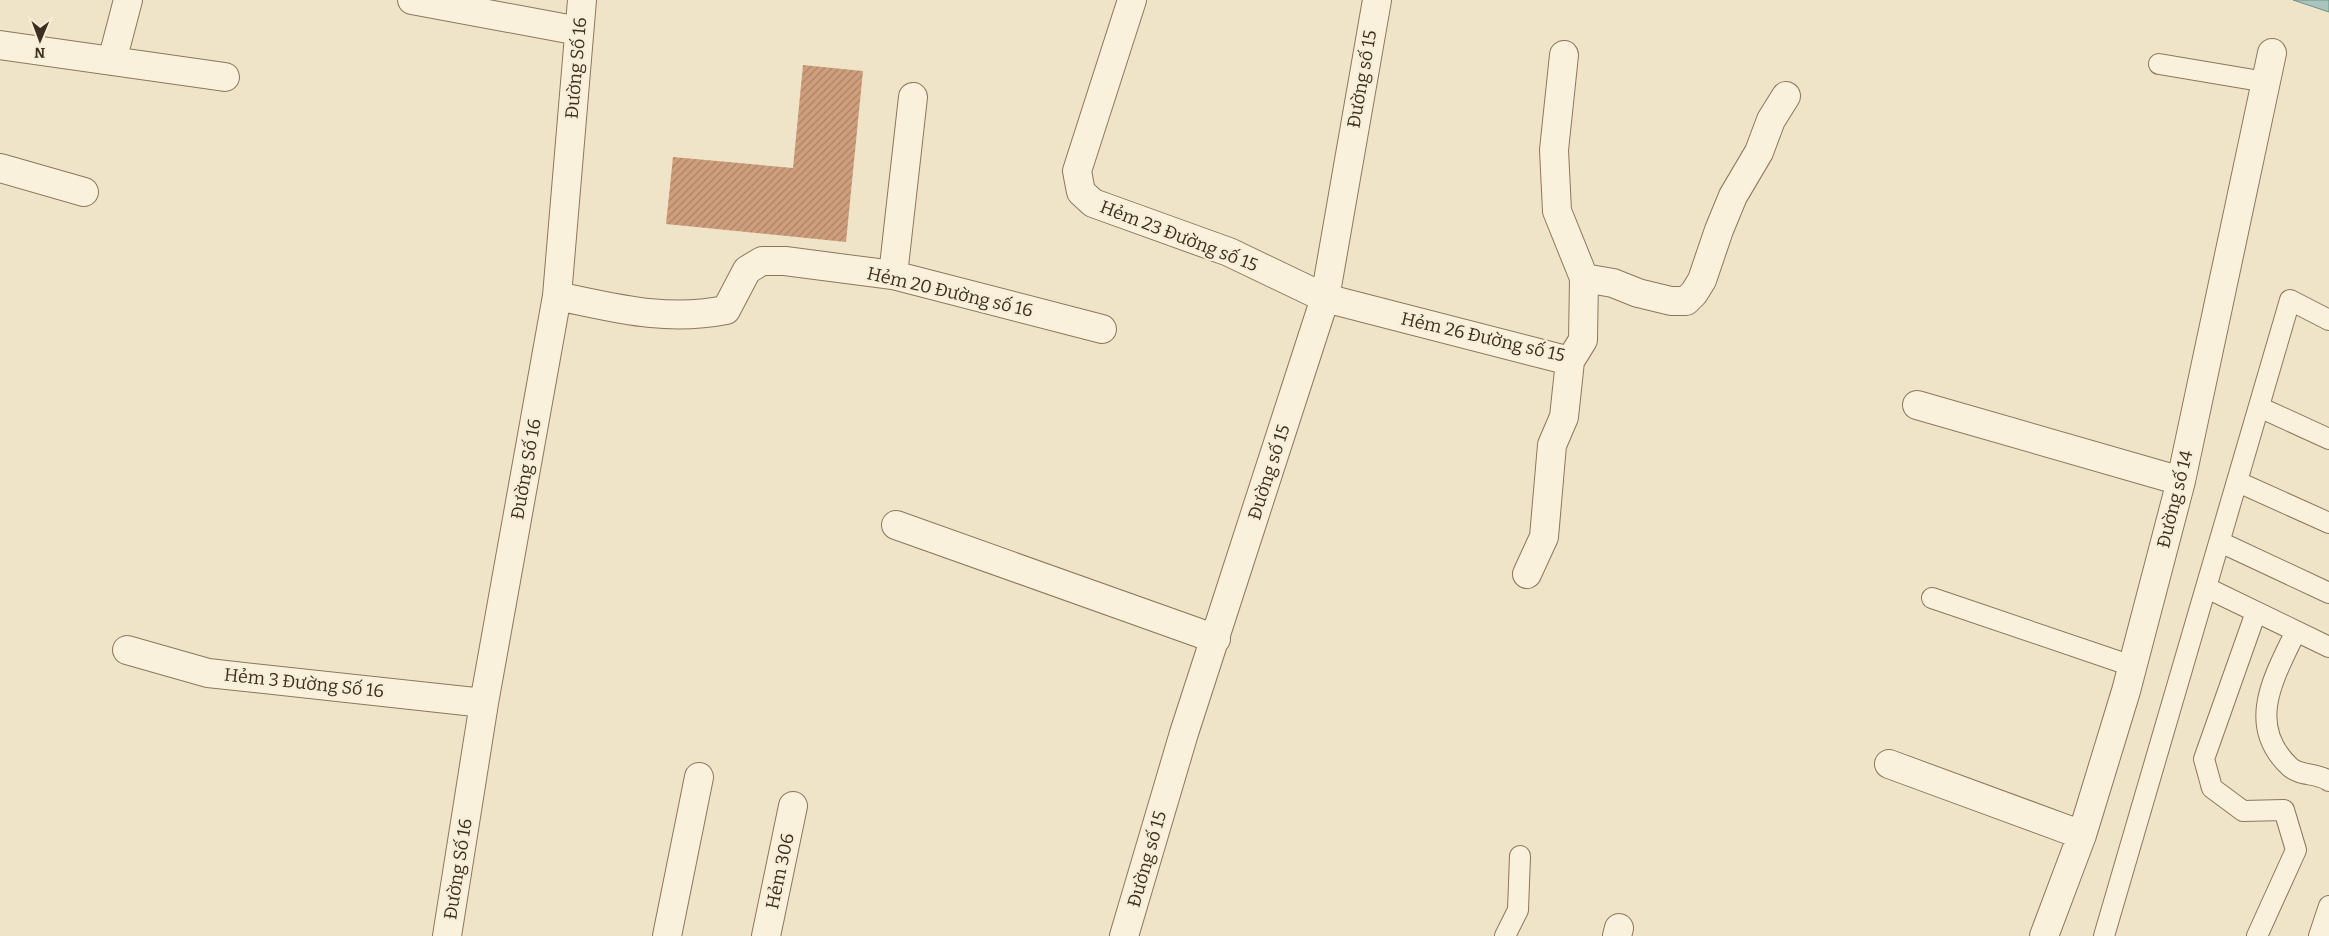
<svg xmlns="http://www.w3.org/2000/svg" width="2329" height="936" font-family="Bitter,serif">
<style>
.water{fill:#a9c4bc;stroke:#6f938a}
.building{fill:url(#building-hatch)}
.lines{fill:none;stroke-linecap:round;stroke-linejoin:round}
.service-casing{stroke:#8d765c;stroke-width:22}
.minor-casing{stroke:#8d765c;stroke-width:30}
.service{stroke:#faf1dc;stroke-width:20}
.minor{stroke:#faf1dc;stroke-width:28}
.labels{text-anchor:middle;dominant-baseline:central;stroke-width:4.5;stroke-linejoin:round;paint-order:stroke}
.street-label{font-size:18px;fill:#3d2e20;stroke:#f7eed8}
</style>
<defs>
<pattern id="building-hatch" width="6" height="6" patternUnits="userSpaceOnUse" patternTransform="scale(1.25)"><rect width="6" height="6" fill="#cf9f7d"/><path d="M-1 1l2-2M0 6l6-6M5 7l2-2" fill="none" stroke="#a98266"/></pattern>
</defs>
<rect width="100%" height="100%" fill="#f0e4c8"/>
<path class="water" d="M2293 0H2329V12Z"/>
<path class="building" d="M803 65 863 71 846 242 666 224 673 157 793 168Z"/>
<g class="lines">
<defs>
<path id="service" d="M2159 64 2266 82
M2259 407 2329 439
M2238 482 2329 523
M2220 542 2329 593
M2207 588 2329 647
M1932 598 2132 666
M2256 612 2204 759 2212 788 2243 811 2284 810 2296 850 2257 936
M2296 631C2274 677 2245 725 2290 767 2300 776 2318 773 2329 781
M1505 936 1518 910 1520 856
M2104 936 2290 300 2329 320
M2319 936 2329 906"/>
<path id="minor" d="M412 0 579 31
M1132 0 1077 171 1081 192 1093 203 1229 252 1325 298 1570 361 1583 340 1584 278 1557 211 1554 150 1564 55
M0 45 225 77
M112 61 128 0
M0 168 84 192
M893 275 913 97
M1584 278 1613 283 1638 293 1671 301H1686L1694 293 1702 280 1719 230 1733 196 1759 152 1771 120 1786 96
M557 296C616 308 665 322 726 310L747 270 762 261H785L893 275 1102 329
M1917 405 2181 481
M896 525 1216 639
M1527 574 1544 537 1552 445 1564 417 1570 361
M127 650 208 673 484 703
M1889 764 2082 835
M447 936 484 703 557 296 582 0
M667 936 699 777
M766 936 793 806
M1124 936 1184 733 1325 298 1377 0
M1617 936 1619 928
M2044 936 2082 835 2126 691 2181 481 2272 53"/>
</defs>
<use href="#service" class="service-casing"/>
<use href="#minor" class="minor-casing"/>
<use href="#service" class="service"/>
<use href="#minor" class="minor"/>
</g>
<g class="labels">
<g class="street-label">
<text transform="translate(576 68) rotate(-85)">Đường Số 16</text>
<text transform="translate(1362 79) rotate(-80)">Đường số 15</text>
<text transform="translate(1179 236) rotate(21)">Hẻm 23 Đường số 15</text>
<text transform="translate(950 292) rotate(13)">Hẻm 20 Đường số 16</text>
<text transform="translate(1483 337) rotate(13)">Hẻm 26 Đường số 15</text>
<text transform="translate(526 469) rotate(-80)">Đường Số 16</text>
<text transform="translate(1269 472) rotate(-72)">Đường số 15</text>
<text transform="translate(2175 499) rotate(-76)">Đường số 14</text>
<text transform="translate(304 683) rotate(6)">Hẻm 3 Đường Số 16</text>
<text transform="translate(1147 859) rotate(-74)">Đường số 15</text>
<text transform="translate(458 869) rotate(-81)">Đường Số 16</text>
<text transform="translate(780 871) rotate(-78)">Hẻm 306</text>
</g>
</g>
<g transform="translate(40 40) rotate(181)" stroke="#f7eed8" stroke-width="4" paint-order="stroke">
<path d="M0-4L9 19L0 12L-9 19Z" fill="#3d2e20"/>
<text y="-8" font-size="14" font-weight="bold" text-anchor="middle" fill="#3d2e20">N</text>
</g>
</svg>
